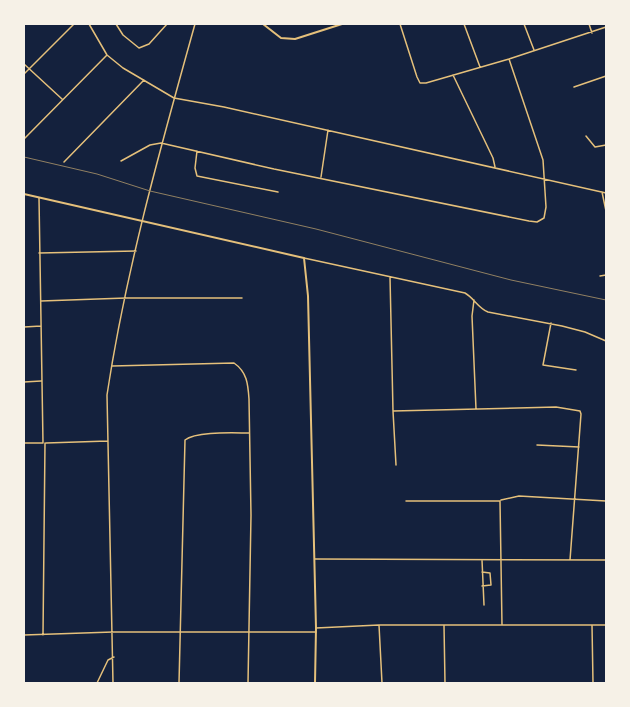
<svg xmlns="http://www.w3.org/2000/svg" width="630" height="707" font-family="Poppins,sans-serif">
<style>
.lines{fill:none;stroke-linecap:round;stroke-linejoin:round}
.minor{stroke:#e5c07b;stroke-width:1.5}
.tertiary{stroke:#e5c07b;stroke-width:2}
.rail{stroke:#918062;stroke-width:1}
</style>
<rect width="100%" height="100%" fill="#14213d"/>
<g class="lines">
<path class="minor" d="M89 24 107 55 123 68 174 98 224 107 606 193
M116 24 123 35 139 48 149 44 167 24
M400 24 417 77 420 83H426L509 59 606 27
M464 24 480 67
M524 24 534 50
M589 24 592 33
M24 64 62 99
M24 74 74 24
M453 75 493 158 495 167
M574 87 606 76
M586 136 595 147 606 145
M24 139 107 55
M197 151 195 168 197 176 278 192
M121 161 150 145 161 143 274 169 529 221 537 222 544 218 546 207 543 160 509 59
M64 162 144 80
M321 177 328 130
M602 192 606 211
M39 198 43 443
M39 253 136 251
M304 258 465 293C474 298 478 308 488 312L562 326 585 332 606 341
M600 276 606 275
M390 277 393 411 396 465
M474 300 472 316 476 409
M41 301 126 298H242
M551 323 543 365 576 370
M24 327 41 326
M112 366 234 363C247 372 248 384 249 399L251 515 248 683
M24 382 41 381
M393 411 556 407 580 411 581 414 570 560
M24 443H42
M46 443 108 441
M537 445 579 447
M501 500 519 496 606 501
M406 501H500L502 625
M315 559 606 560
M482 560 484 605
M482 572 490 573 491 585 482 586
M379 625 382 683
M444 625 445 683
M592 625 593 683
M316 628 379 625H606
M24 635 113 632H316
M43 635 45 443
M97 683 108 660 114 657
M113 683 107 395C126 269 161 146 195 24
M179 683 185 440C196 431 234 433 249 433"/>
<path class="tertiary" d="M263 24 281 38 295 39 342 24
M24 194 304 258 308 296 316 628 315 683"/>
<path class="rail" d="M24 157 97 174 150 191 316 229 511 280 606 300"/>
</g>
<rect width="630" height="707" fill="none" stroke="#f6f1e7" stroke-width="50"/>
</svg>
